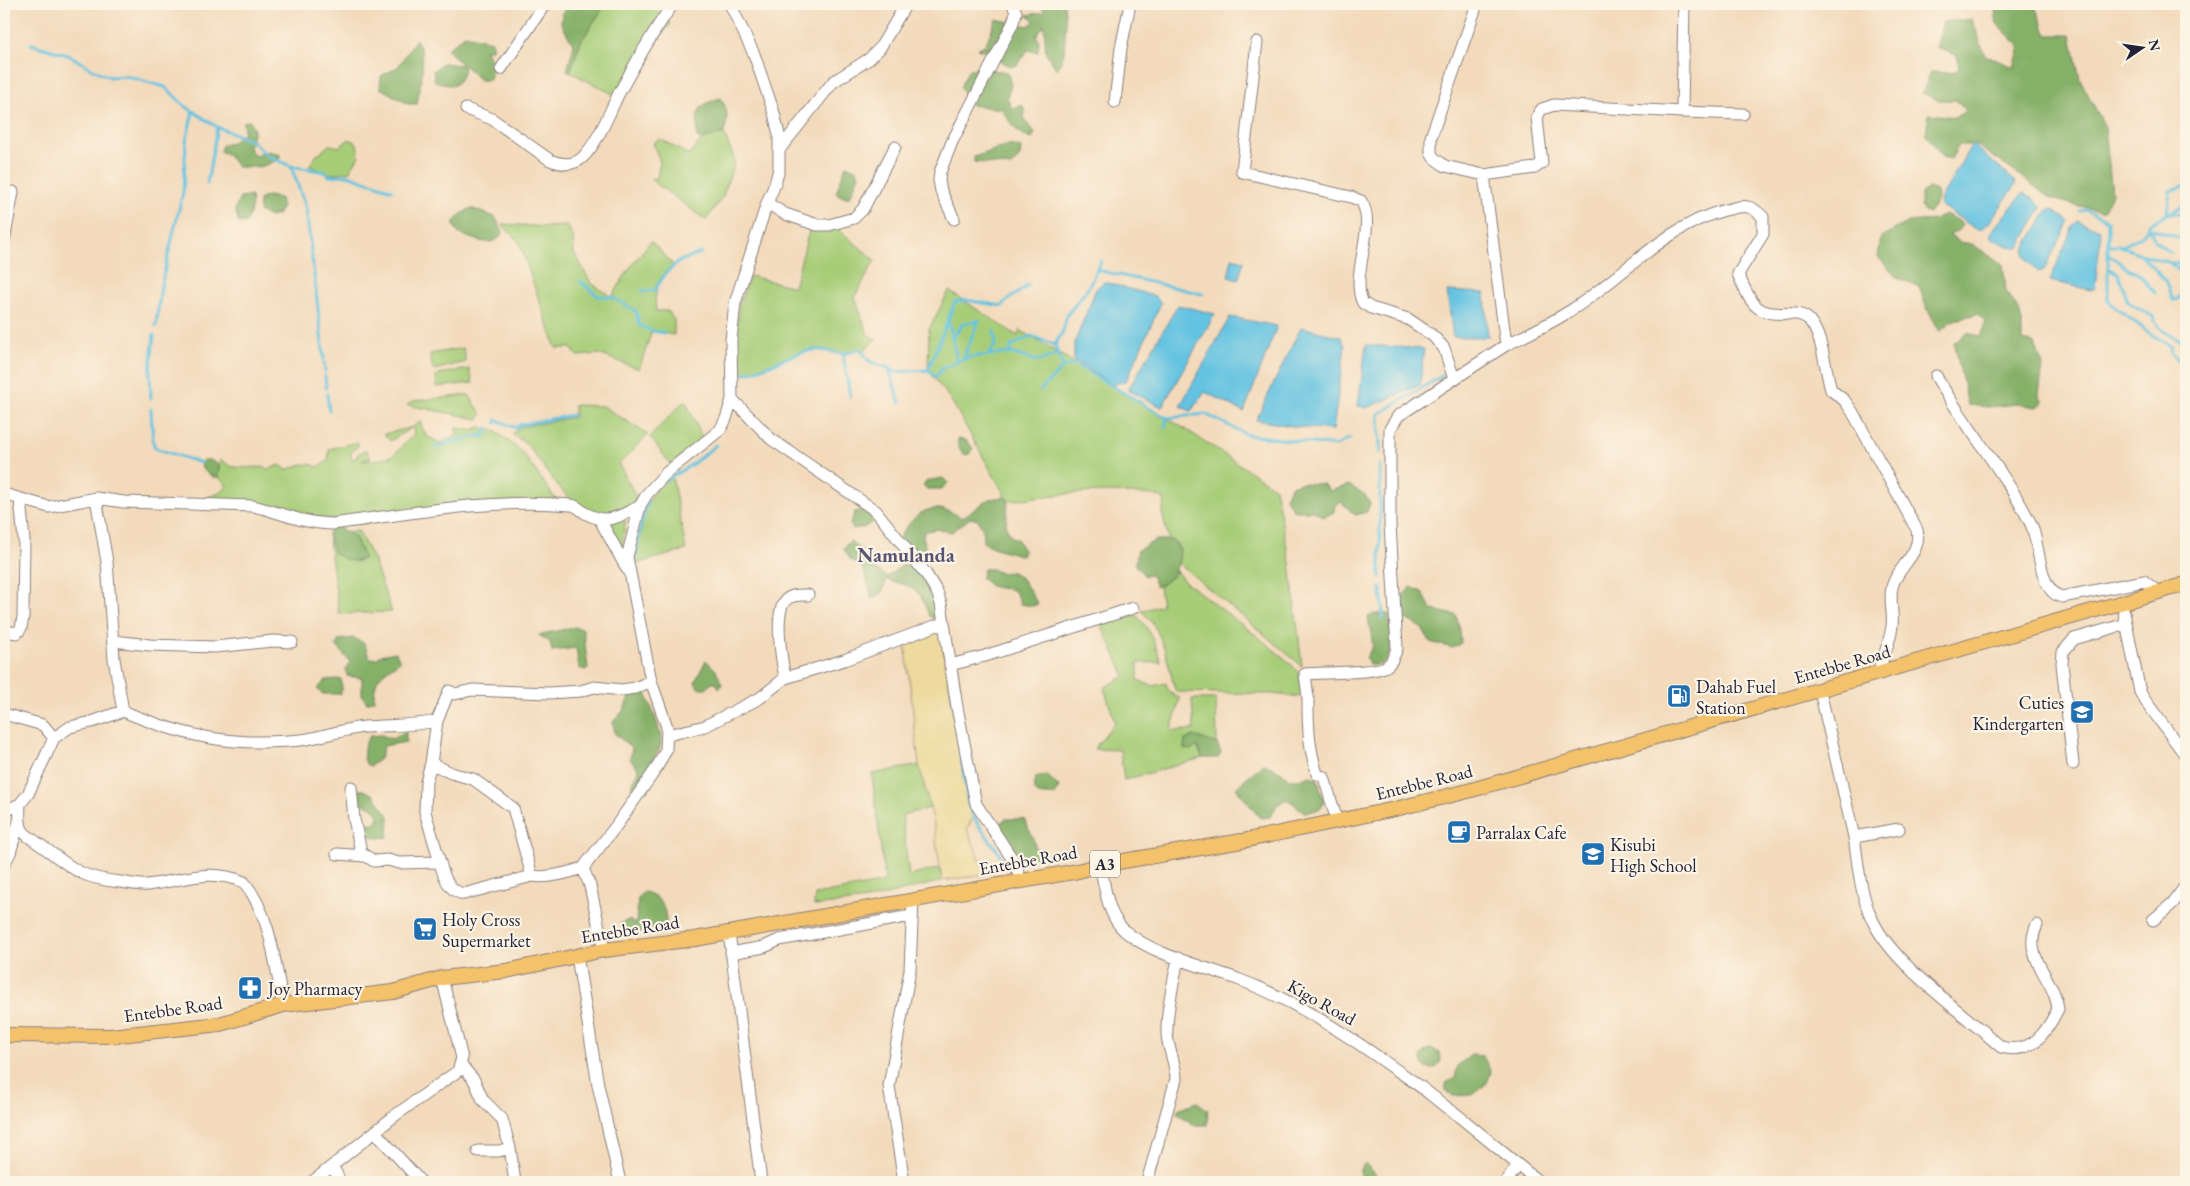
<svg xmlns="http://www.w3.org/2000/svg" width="2190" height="1186" font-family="'EB Garamond',serif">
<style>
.green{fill:#a7cd78;stroke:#64785a}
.forest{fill:#85b068;stroke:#546952}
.sand{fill:#eeda9e;stroke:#887e6c}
.water{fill:#63c3e1;stroke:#42728e}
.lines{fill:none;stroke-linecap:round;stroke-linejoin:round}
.stream{stroke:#63c3e1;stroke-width:3}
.minor-casing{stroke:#8a7e7b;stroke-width:13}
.major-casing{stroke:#8a7e7b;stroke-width:16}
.minor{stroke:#fff;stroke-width:11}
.major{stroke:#f4c26a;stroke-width:14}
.labels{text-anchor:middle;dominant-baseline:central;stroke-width:4.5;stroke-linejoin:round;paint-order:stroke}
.shield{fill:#fcf5e5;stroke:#63616e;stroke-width:1}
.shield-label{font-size:16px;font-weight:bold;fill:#22223b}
.street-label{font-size:18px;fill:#22223b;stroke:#fcf5e5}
.poi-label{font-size:18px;fill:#22223b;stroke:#fcf5e5;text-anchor:start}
.quarter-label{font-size:20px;font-weight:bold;fill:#5a5474;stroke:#fcf5e5}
</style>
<rect width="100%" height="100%" fill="#fcf5e5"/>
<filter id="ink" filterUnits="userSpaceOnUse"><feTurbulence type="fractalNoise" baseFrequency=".02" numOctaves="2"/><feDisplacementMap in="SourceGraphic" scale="10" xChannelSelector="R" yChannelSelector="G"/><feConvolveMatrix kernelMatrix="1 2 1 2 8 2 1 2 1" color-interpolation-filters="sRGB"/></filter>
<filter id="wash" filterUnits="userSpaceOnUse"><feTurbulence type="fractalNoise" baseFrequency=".0096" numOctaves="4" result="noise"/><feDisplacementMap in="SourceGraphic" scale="20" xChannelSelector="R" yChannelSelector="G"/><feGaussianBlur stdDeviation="1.12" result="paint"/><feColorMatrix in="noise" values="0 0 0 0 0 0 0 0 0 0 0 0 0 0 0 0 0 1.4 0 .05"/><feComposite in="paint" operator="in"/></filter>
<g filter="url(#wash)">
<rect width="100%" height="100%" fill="#f3dabb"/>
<path class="green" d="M603 4H650L671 24 654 45 650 40 619 97 570 72 581 41 601 11Z
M724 133 735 161 723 196 706 220 650 179 657 178 660 161 653 143 660 139 689 155 702 140Z
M349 139 357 143 359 156 349 172 330 174 309 166 316 156 329 145 340 147Z
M812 220 839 230 875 260 855 297 868 335 876 339 862 352 859 349C840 358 832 348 814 350 786 353 761 372 733 376L739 304 750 276 794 287Z
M502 224 548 227 567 226 573 236 574 253 591 283 612 297 629 269 651 241 674 266C657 281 654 290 656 311H668L674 320V335L652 331 639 369 599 354 577 356 571 348H556L519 242Z
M949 291 1018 336 1020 330 1187 430 1275 488 1290 563 1302 666 1178 563C1180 555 1180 546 1173 540H1169L1162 513 1165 500C1157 494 1148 495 1139 494 1094 489 1052 495 1008 501L951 400 928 370 929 329Z
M463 348 466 362 433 370 430 354Z
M469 369 473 383 437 387 436 377 439 374Z
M469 395 482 415 479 419 407 405 413 401Z
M685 400 703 439 671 465 650 437Z
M574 405 603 406 648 435 619 464 637 499C588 546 554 478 528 446 524 441 517 438 512 434L520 427 574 417Z
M420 422 426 436 441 443 458 435 455 428 471 430 480 427 494 430 522 452 557 501 500 503 360 524 269 510 202 505 203 499 222 492 227 486 218 477 220 460C225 462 230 467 235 467 247 469 258 465 269 469L280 465 287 470C298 465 307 461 318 467L328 461 329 449 358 442V446L351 452V459L356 458 358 454 366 450 371 458 362 461C371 460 382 460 391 456 398 453 406 440 414 435L413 427 390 441 384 434 413 427Z
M672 476 686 550 632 565C646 532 637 497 672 476Z
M626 517 621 553 607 523Z
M358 531 373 559 392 612 339 614 328 534 334 553 357 562 364 558 355 537 348 532Z
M1176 571 1184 581 1257 636 1290 663 1298 672 1302 685 1301 695 1298 697 1273 694 1178 692 1175 690C1168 664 1163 628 1141 611L1162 605 1159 587 1175 574Z
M1136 615C1150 628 1155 644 1161 662L1138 663V681L1153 686 1166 683C1167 691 1173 696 1180 698L1171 731 1194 730 1192 699H1216L1217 744 1194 736 1185 740 1184 749 1197 746 1202 758 1124 780 1120 750 1094 749 1115 722 1104 688 1125 676 1101 624Z
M919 765 930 808 902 815 909 876 940 868 942 881 866 900 814 906 815 895 885 882 872 774Z"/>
<path class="forest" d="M572 4H603L601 11 581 41 570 72 567 70 574 46 561 23 562 12Z
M1040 4H1064L1066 23 1064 54 1057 70 1046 53 1044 25 1036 36 1039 39 1038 52 1028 50 1016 66C1002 67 992 51 977 49L986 44 996 19 1028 26 1035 21 1027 15 1045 12Z
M1994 4H2034L2047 35H2071L2080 79 2105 127 2112 193 2103 212 2052 199 1977 145H1959L1951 159 1942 157 1926 134 1929 114 1955 117 1966 111 1956 100H1938L1922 93 1931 72 1951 73 1959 69 1957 55 1936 48 1943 22 1972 19 1985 55 2014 67 2020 47 1997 24Z
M465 35 492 41V49L486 50 493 64 490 80H480L464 65C463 76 462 79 453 86L435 81 433 71 442 63 462 65 447 49Z
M416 39C428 59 420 82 417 104H408L380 88 381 76 398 67Z
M978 68 1008 72 1011 86 1007 98 1012 109 1022 105 1025 110 1024 120 1035 133 1032 139C1017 135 1009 122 1002 109L972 105 960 87 969 69Z
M720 98C729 109 728 120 724 133L702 140 697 138C698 112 693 107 720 98Z
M250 121 254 130 249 148 255 156 270 151 280 155V157C266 169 255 167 237 167L230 157 220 151 222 145 233 142 244 132 243 122Z
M1008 145 1021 148 1020 157 1011 166 974 162V157Z
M846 165 857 170 859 175 850 197H843L836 193Z
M1929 188 1937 191 1938 199 1929 214 1924 212 1921 205V193Z
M251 196C253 206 251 213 246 222L239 223 235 209 240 198Z
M267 196 280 198 282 207 277 215 270 217 259 211V200Z
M471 208 495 217 503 232C494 251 471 238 458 233L453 223 461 214Z
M1945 214 1959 221 1962 226 1958 231 1949 235 1960 242 1972 244 2003 265 2006 291 2019 311 2022 322V341L2035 344 2043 365 2039 395 2043 403 2037 407 2016 404 1988 407 1968 405 1954 343 1967 333 1980 336 1986 322 1977 314 1951 321 1940 332 1925 304 1919 286 1897 278 1878 257 1881 237 1908 222 1934 220Z
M958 439 966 440 973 448 970 454 964 455 958 447Z
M205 460H210L219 465 218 477 214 478 202 469 201 463Z
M943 478 948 483 942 489H927L923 485 926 481Z
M1300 483 1323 484 1330 491 1349 485 1365 495 1370 504 1367 512 1355 515 1341 502 1335 505 1334 512 1324 517 1314 511H1294L1285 497 1291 486Z
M1004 497 1008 501 1006 526 1010 535 1018 540 1024 552 1022 556C1008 551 996 550 983 542V530L978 520 970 518 952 532 936 529 924 532 923 535 927 557 920 561 899 538C916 511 932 499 962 518L989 499Z
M865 509 870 513 873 522 865 527 853 529 850 524 855 512Z
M333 524 355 537 364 558C353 564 345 560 334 553L328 534Z
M1156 540H1173L1180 550C1179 568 1173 580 1156 587L1151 575 1145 576 1135 565 1138 550Z
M850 541 875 561V569L887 577 905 563 921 578 940 609 934 619 929 616C920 591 916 586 889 581L887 578 882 593 872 598 863 568 850 559 843 548Z
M984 569H992L1000 573 1013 572 1023 580 1038 604 1033 606 1020 604C1014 582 1006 592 991 586 988 584 984 580 981 578Z
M1411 587 1422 592 1432 610 1456 615 1460 630 1461 643 1453 648 1430 642 1423 629 1404 618 1401 598Z
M1375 614H1389C1390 627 1397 656 1381 664 1378 665 1372 665 1369 665L1366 658 1373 646 1368 617Z
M574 627 583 629 588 668 585 670 579 668 576 648 552 651 550 642 539 635Z
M353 638 364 643 369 657 376 659 381 655 396 652 400 661C382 674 374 676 374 700L367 703 362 696V678L347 676 346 669 350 662 336 645 339 640Z
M706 660 716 670 722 685 719 688 716 683H712L706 688H698L695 682Z
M341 679 342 689 340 694H323L317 689 326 680Z
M636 691 646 693C650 706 666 737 659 750 653 762 643 769 641 784L632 790V785L639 770 630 759 632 748 615 734 613 722 624 710 630 694Z
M406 731V742L384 746 380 759 370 766 366 764C362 754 363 745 370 736L381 735 392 739Z
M1194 736 1217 744 1221 752 1218 758H1202L1197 746 1191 750 1184 749 1185 740Z
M1264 764 1282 772 1290 780 1305 778 1309 776 1317 778 1324 801 1320 809 1306 813 1287 799 1277 805 1270 817 1260 818 1236 788 1246 778Z
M1047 775 1059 787 1055 795H1040L1034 791 1036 777Z
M356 790H364L374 795 389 816 388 837 378 838 360 833 358 821 368 824 377 822 379 815 372 807 355 801Z
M1005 819H1024L1033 838 1038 858 1022 862 1011 861 993 829Z
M644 892C661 895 667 910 666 926L643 929 640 933 623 932 621 923 629 920 636 924 638 897Z
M1421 1059a10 10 0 1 1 20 0a10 10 0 1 1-20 0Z
M1471 1055 1483 1056 1491 1072 1487 1083 1473 1095 1453 1096 1446 1092V1083L1455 1078 1458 1065Z
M1197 1102 1208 1110 1207 1125H1194L1177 1113 1178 1109Z
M1365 1163 1383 1182 1392 1176 1394 1179 1393 1182H1357L1356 1181 1360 1176V1169Z"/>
<path class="sand" d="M932 631H938L941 635 968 803 973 817 967 829 986 874 942 881 933 819 919 765 905 642Z"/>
<path class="water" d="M1972 144 2017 183 1988 224 1981 229H1976L1940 205 1941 198Z
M2023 193 2034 199 2042 207 2019 248C2010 249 2001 241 1991 239V232Z
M2053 209 2069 222 2044 270 2038 272 2025 257 2024 250 2047 211Z
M2078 221 2100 230 2101 235 2095 288 2091 290 2050 281 2073 226Z
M1232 258 1244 261 1238 280 1228 277Z
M1104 282 1155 296 1161 303 1126 381 1112 385 1074 360V344L1096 289Z
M1447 291 1485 293 1488 337H1453Z
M1178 305 1215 314 1162 407 1128 390Z
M1230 317 1277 326 1244 412 1205 392 1191 411 1180 406Z
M1301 327 1341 337 1345 346 1333 430 1298 427 1256 420Z
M1366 345 1424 349 1420 385 1367 408 1358 406Z"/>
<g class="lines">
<path class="stream" d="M31 44 71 56 90 68 110 77 126 76 165 87 185 106 217 127 252 141 269 157 291 166 326 172 329 176 348 175 392 190
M291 166 306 208 324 359
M207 184 217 127
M2186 185 2170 191 2167 213 2186 214
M2080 211 2086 210 2108 220V301L2149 333 2172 347 2170 351 2177 359 2186 361
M2148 228 2186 240
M2149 228 2155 241 2170 253
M2108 245H2118L2140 254 2165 280 2173 300H2176L2182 295H2186
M2122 246C2132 240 2147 237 2149 224 2163 219 2171 209 2186 206
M2108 254 2128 269 2139 274 2155 293
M2141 254 2170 263H2186
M2170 263 2186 276
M2108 269 2118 273 2128 302 2154 317C2155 329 2176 339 2186 343
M1097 270 1203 294
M580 281 598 296 612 297 636 311 639 325 652 331 665 333
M642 291H654L666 273 678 262 701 253
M948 317 957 361
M156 326 161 286 183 192 186 142 193 111
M952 338 963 324 978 321
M1010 353 1011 346 1031 336 1055 345
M843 354 850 396
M989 354 996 344 994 331
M1058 354 1063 367 1074 364 1167 418 1165 427
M963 359 979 320
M324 363 325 371
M891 369 890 373 900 403
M928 370 955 302 966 300 1002 306C1010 296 1019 294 1029 284
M738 375C764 371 787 354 813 350 832 348 838 359 860 349L869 361 891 369 894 372 928 370 936 377 942 368 969 357 1010 353 1038 361 1058 354 1055 345 1063 331 1067 315 1088 288 1101 261
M325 376 326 388
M1041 390 1063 367
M327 394 329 410
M151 399 150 372 154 335
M151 409 153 442 155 448 201 463
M1167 418 1205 414 1248 435 1336 446 1350 438
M496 423 497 420 516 428 519 425 572 415
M436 447 470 437 485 436V431L489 428
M1380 453 1379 414 1443 375
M1380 465V577
M666 480 691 465 716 445
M635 559 641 524 648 502
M2170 580 2186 575
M1381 588 1383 618
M960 751 968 803 973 817 997 850 1005 864"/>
</g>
</g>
<g filter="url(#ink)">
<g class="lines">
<defs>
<path id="minor" d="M1477 4 1431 137V153L1434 158 1445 166 1484 175 1535 168 1542 163 1537 118 1539 113 1542 109 1554 105 1682 112 1684 4
M1257 42 1242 172 1351 197 1361 201C1378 225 1349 276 1363 303L1371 308 1408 319 1433 336 1444 348 1454 379
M501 69 545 4
M1115 102 1121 48 1130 4
M466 109 492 119 550 160C560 164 573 166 582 158 597 144 609 114 618 95 635 64 652 33 673 4
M1682 112 1743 114
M779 150 833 82 869 59 880 48 906 4
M767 203 785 214 817 225H829L854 218 863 209 895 147
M954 219 941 191 939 180 940 172 952 142 1012 25 1016 13 1013 4
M4 241 13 192
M1506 345C1528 334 1552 323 1573 309 1624 276 1665 226 1725 210 1732 209 1740 205 1748 207 1753 208 1759 213 1763 217V234L1738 274C1743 285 1748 299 1757 307 1772 320 1798 307 1809 320 1823 336 1825 369 1831 390L1844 400 1852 411 1917 530C1922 553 1900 564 1893 584 1888 597 1894 613 1892 626 1890 643 1883 658 1877 674
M1936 376C1965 427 2005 472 2031 524 2040 543 2038 592 2062 597L2144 581 2158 592
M732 399 771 439 876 511 926 574 937 592 941 604 957 707 976 804 1013 860 1021 880
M4 494 49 507 96 498 107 562 114 659 123 711
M96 498 124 502 253 506C280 512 304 524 333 524 412 513 491 498 571 505 577 505 581 511 587 514 608 525 620 516 640 506
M600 520 627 569
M2122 603 2140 692 2144 699 2186 756
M4 631 17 633 21 628 23 617 24 540 20 499
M113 641 150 645 215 647 273 641 292 642
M950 665 985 656 1133 608
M785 678C782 662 773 612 786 600 792 594 801 595 808 595
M1820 691 1854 837
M4 714 43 725 54 738
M437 721 431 763 451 773 473 779 513 808 532 876
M668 735 705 726 760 698 785 678 844 660 943 623
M431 763 426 782 425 812 440 862
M2073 764 2062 664 2063 652 2074 639 2126 624
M351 787 354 819 362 856
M20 804C18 837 23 831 46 849 76 871 82 878 120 882 129 883 139 886 147 885 184 881 207 867 244 882 271 915 275 964 283 1005
M4 809 7 810 20 804 28 794 54 738 70 727 92 722 123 711C184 737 234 747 301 740 323 737 343 729 365 727 389 725 413 726 437 721L449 691 455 694 472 690 549 693 581 691 594 687 622 690 635 688 651 681
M1337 821 1324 777 1317 774C1309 747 1308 729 1308 702 1308 693 1306 683 1305 674 1322 672 1378 674 1388 665 1393 661 1395 654 1397 648L1390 524V429L1398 416 1506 345 1484 175
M1899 829 1854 837C1858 863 1860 894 1872 919 1892 964 1963 1013 2001 1047 2032 1055 2046 1033 2058 1009 2055 978 2021 957 2037 925
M337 854 366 856 374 861 388 860 399 863 440 862C443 876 449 892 464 894L532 876C548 879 568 873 583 868
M4 864 10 853 19 821
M1100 865C1105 886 1107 916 1125 931 1154 956 1204 966 1240 980 1293 1000 1342 1031 1388 1064 1402 1074 1418 1084 1431 1095 1439 1101 1446 1108 1455 1113L1539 1182
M2153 920 2173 903 2186 885
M729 933 761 1182
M604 950 590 886 583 868 616 826 656 769 666 750 667 727 651 681 627 557 640 506 647 494 666 473 720 430 726 419 732 399 731 340 735 303 767 203 775 184 779 169V135L774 113 754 54 730 4
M731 953 764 947 779 940 911 916
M577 956 598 1085 620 1182
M461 1065 474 1080 483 1100 502 1119 510 1148 515 1182
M376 1133 421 1182
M478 1151H499L510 1148
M333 1166 340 1182
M312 1182 397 1114 458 1071 462 1058 442 978
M904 1182 889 1086 910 970 913 900
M1147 1182 1176 1079C1176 1063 1168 1050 1167 1034 1166 1009 1174 982 1178 958
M1506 1182 1518 1165"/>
<path id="major" d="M4 1035 111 1036 220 1024 283 1005 393 992 442 978 506 971 604 950 695 939 1078 871 1100 865 1242 841 1395 809 1468 791 2186 584"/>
</defs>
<use href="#minor" class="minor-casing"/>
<use href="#major" class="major-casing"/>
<use href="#minor" class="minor"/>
<use href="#major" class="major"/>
</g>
</g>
<defs>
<symbol id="fuel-square" viewBox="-11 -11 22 22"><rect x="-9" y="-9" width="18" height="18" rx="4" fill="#1f6fb2" stroke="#fcf5e5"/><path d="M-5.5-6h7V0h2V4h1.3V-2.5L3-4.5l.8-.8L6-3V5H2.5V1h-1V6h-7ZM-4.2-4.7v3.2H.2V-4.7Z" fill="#fff"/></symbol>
<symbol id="school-square" viewBox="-11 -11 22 22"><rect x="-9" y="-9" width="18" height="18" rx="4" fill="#1f6fb2" stroke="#fcf5e5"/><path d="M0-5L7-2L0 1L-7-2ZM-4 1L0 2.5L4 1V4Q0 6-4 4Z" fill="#fff"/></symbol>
<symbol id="cafe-square" viewBox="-11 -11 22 22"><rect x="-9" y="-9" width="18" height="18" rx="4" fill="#1f6fb2" stroke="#fcf5e5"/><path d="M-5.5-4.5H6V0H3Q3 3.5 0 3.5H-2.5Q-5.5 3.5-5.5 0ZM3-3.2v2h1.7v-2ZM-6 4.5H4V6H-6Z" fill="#fff"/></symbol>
<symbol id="supermarket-square" viewBox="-11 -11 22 22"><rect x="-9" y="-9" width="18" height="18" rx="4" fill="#1f6fb2" stroke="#fcf5e5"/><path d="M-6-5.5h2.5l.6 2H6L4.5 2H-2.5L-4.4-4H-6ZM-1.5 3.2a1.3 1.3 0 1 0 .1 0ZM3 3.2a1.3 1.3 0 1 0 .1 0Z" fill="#fff"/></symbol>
<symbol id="pharmacy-square" viewBox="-11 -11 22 22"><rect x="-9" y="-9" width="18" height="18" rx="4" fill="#1f6fb2" stroke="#fcf5e5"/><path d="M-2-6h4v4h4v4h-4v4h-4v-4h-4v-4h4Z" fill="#fff"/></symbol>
</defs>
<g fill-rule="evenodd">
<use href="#fuel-square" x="1665" y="682" width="28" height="28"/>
<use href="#school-square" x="2068" y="698" width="28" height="28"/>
<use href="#cafe-square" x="1445" y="818" width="28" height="28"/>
<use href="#school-square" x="1579" y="840" width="28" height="28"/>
<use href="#supermarket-square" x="411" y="915" width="28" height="28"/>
<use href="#pharmacy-square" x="236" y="974" width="28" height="28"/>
</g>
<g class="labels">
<rect class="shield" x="1090" y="850.5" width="30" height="27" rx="4"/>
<g class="shield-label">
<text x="1105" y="864">A3</text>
</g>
<g class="street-label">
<text transform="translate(1842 664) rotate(-16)">Entebbe Road</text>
<text transform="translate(1424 782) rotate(-14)">Entebbe Road</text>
<text transform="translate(1028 860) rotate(-10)">Entebbe Road</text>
<text transform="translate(630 929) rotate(-9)">Entebbe Road</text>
<text transform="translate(1322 1002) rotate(29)">Kigo Road</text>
<text transform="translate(173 1009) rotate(-8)">Entebbe Road</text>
</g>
<g class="poi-label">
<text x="1696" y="686">Dahab Fuel<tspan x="1696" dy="21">Station</tspan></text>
<text x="2064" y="702" text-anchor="end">Cuties<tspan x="2064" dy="21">Kindergarten</tspan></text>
<text x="1476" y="832">Parralax Cafe</text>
<text x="1610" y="844">Kisubi<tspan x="1610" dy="21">High School</tspan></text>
<text x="442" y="919">Holy Cross<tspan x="442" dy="21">Supermarket</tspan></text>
<text x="268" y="988">Joy Pharmacy</text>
</g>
<g class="quarter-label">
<text x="906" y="555">Namulanda</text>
</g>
</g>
<rect width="2190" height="1186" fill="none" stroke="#fcf5e5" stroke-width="20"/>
<g transform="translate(2142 48) rotate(77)" stroke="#fcf5e5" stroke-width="4" paint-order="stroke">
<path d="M0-4L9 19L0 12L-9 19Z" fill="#22223b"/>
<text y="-8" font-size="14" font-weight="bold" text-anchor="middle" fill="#22223b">N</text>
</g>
</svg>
